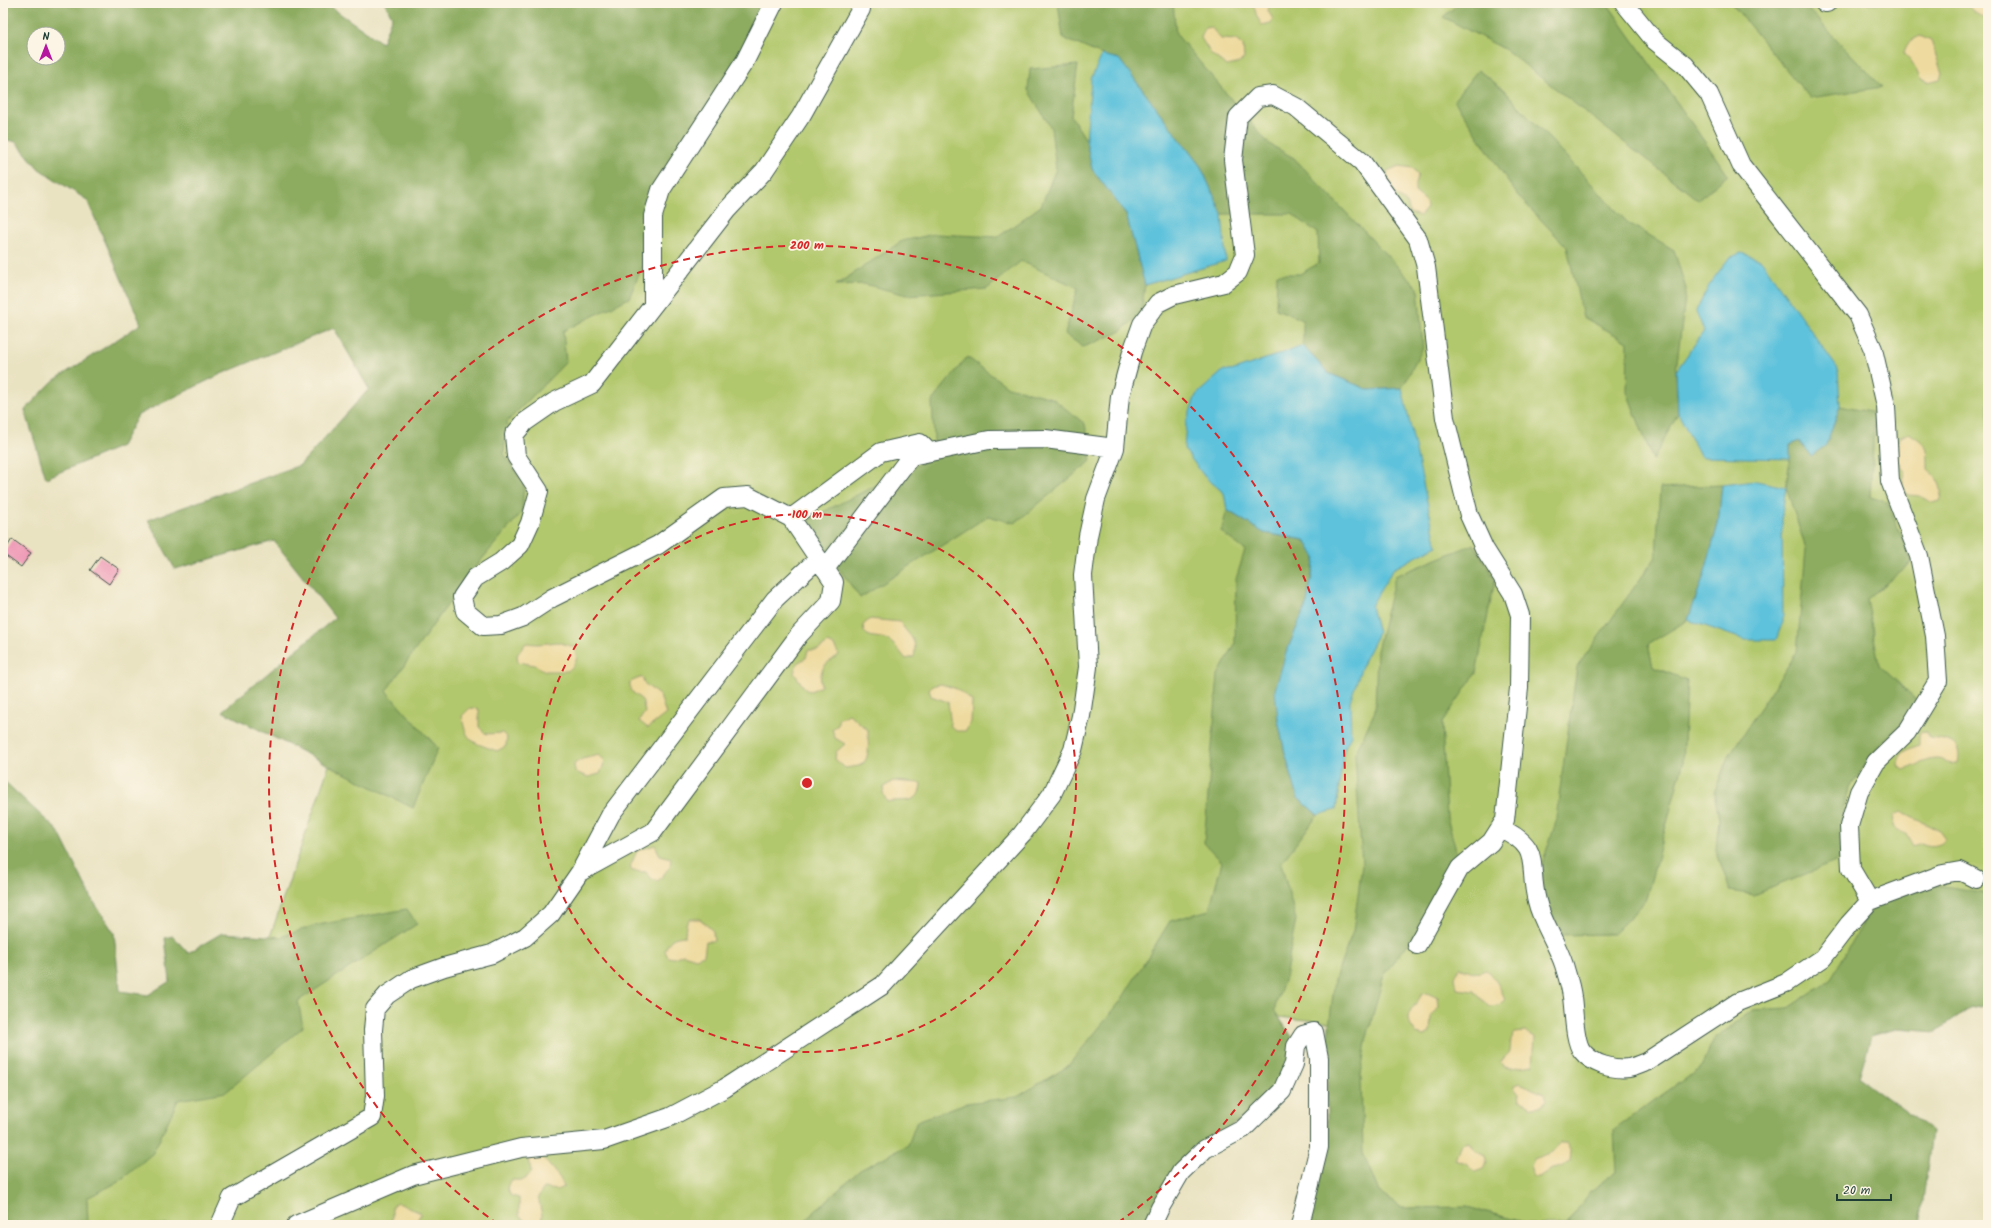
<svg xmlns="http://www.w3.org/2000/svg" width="1991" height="1228" font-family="Kalam,sans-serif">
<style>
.green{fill:#b2c86d;stroke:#688250}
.forest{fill:#8dac60;stroke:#56744a;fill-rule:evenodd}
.sand{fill:#eeda9e;stroke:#868c69}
.water{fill:#5ec2dc;stroke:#3e8088}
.building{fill:#ef9cb8}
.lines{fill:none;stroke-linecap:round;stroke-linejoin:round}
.minor-casing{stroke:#3d5649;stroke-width:20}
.minor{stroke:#fff;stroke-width:18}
.ring{fill:none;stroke:#d62828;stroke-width:2;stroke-dasharray:7 5}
.centre{fill:#d62828;stroke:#fcf5e5;stroke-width:2}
.ring-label{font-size:12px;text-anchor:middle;font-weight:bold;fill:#d62828;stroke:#fcf5e5;stroke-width:3.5;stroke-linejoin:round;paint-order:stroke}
</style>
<rect width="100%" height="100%" fill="#fcf5e5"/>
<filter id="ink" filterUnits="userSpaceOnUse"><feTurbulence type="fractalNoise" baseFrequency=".025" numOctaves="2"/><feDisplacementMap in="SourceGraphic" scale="8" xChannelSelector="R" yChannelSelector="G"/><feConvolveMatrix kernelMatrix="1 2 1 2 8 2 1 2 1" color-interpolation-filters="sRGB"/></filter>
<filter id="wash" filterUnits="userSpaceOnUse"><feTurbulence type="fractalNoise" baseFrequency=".012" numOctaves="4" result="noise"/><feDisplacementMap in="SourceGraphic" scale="16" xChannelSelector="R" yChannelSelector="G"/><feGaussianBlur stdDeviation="0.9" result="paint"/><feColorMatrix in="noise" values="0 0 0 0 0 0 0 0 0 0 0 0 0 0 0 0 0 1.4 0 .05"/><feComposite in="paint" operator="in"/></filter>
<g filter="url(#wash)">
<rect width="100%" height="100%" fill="#eae3c2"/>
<path class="green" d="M602 3H1988V940L1590 1225H1401L1354 1181 1345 1024 1165 1005 862 1225H61L253 986 557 104Z"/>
<path class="forest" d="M3 3H325L382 43 392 17 385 3H764L751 39 674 156 645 208 646 258 629 298 563 331 566 362 507 422 504 454 524 483 522 512 471 572 386 691 438 748 413 808 222 711 335 618 274 541 175 569 148 520 300 465 369 389 334 328 221 374 138 415 121 446 46 478 25 410 53 381 141 324 87 200 39 169 16 142 3 139ZM34 34H58V58H34Z
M1058 3H1173L1176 34 1269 144 1294 158 1418 288 1423 348 1402 388 1369 390 1328 373 1303 346V320L1276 309 1277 274H1300L1319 263 1318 233 1292 214H1222L1201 167 1119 59 1102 55 1063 38Z
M1459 3H1607L1728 175 1698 200 1506 50 1443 17Z
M1731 3H1802L1882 87 1810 98Z
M1078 65 1071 116 1086 140 1092 169 1126 214 1145 285 1141 314 1118 333 1083 347 1065 334 1078 288 1021 261 987 289 907 295 864 284 836 285 902 241 935 234 998 237 1041 206 1056 169 1051 128 1028 90 1030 69Z
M1478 70 1503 89 1627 222 1674 250 1686 289 1676 371 1678 413 1653 460 1627 392 1628 342 1583 317 1567 247 1518 196 1454 100Z
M967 357 1008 387 1052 398 1085 424 1091 461 1015 523 988 516 860 598 805 521 935 456 932 401Z
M1840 406 1875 413 1870 497 1887 502 1912 562 1867 599 1879 665 1918 701 1900 725 1873 754 1849 789 1843 810 1845 858 1754 895 1730 891 1716 850 1719 818 1714 793 1728 757 1797 652 1806 549 1786 487 1790 459V445L1799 441 1811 456 1826 445Z
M1722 485 1718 524 1704 575 1688 620 1648 644 1653 667 1687 680 1683 764 1645 902 1613 934 1557 935 1544 900 1541 867 1555 825 1577 667 1656 557 1660 488Z
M1227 510 1264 533 1305 540 1315 557 1307 603 1286 653 1278 720 1285 753 1298 798 1318 815 1281 863 1296 920 1285 978 1274 1010 1294 1040 1281 1089 1203 1148 1152 1217 1137 1225H800L860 1170 908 1145 917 1121 966 1103 1017 1097 1067 1067 1120 1002 1170 921 1209 910 1222 862 1204 843 1218 675 1235 644 1236 579 1245 550 1221 532Z
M1474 544 1495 580 1476 673 1442 723 1447 817 1458 858 1416 934 1384 974 1366 1041 1361 1075 1363 1153 1379 1192 1402 1208 1467 1207 1535 1225H1308L1327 1150V1042L1335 979 1353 931 1362 865 1355 754 1375 711 1377 651 1395 576Z
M3 780 58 831 92 899 114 933 120 991 148 995 170 981 165 938 173 936 188 953 222 933 281 937 312 926 407 909 417 924 298 1001 303 1027 226 1092 178 1100 153 1153 120 1181 87 1198 88 1225H3Z
M1931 884 1988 893V1004L1969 1008 1936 1032 1896 1029 1871 1036 1859 1077 1932 1131 1920 1225H1566L1591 1191 1616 1172 1614 1129 1700 1068 1714 1039 1753 1010 1788 1008 1830 980 1869 913 1883 899Z"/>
<path class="sand" d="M1253 3H1270L1268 11 1273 19 1271 23 1262 25 1257 17Z
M1968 3H1988V20C1981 16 1970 12 1968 3Z
M1211 27 1221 39 1236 40 1243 46 1244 59 1236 64 1227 66 1211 54 1201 38 1205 28Z
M1920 36 1931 41 1942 73 1940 79 1928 82 1920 79C1918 72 1910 59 1904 53 1906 43 1912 40 1920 36Z
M1399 166 1413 168 1418 175 1415 184V192L1426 201 1427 208 1420 216 1410 213 1407 203C1392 193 1387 189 1387 171Z
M1909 433C1928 445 1928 447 1928 469 1937 479 1945 487 1939 501L1934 503 1920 496 1908 495 1902 486 1905 472 1898 460 1899 438Z
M870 619 900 622C909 637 918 638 914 657L906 659C900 652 894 642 885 639 877 636 871 639 864 632L863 625Z
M558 642 574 647 577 658 573 666 568 671H545L535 665 518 662 517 655 526 643 537 644Z
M828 643 834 646 839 655C825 664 819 667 821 686L811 691 806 690 794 673 797 663 806 658 808 650H818Z
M642 677 644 683 660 696 666 714 648 728 639 721 645 712 642 700 630 690V682Z
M941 684 957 689 972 701 971 722 966 731H956L951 727 948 702 931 696 929 690 931 686Z
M470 708 479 709V727L486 734 502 733 507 737 506 746 497 751C473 742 466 743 462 716Z
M849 714 868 730C868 739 871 760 861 765 857 767 850 767 845 768L835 759 836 752 845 744 835 738 832 729 838 725V719Z
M1921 731 1927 732 1930 738C1946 740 1963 741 1958 763 1947 764 1944 759 1936 759 1924 759 1915 768 1903 770L1898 766C1898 752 1908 750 1919 745V735Z
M599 755 605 761 600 774 588 777 575 772 574 764 582 759Z
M893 781 921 783C920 807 903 798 887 802L883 793 884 787Z
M1901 812 1940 831 1946 839C1940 847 1929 847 1921 843L1913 846 1907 835 1893 827 1894 815Z
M655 845 660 855 671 858 670 867 658 881 652 879 646 872 632 871 630 867 637 851Z
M689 919H700L713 931 714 941H706L704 955 696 958 683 954 674 958 668 957 665 951C669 939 673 937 685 936L686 924Z
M1460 968C1469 969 1476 976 1485 970 1495 975 1501 990 1505 999L1499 1006 1489 1007 1474 991 1457 989 1455 977Z
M1427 993 1438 998 1439 1007 1431 1016 1430 1033 1424 1036 1416 1034C1414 1029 1409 1025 1408 1020 1407 1013 1418 1002 1422 994Z
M1525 1032 1535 1037 1533 1065 1511 1068 1504 1067 1500 1062 1510 1052 1511 1039 1515 1033Z
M1520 1083 1544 1094 1546 1100 1542 1106 1531 1107 1520 1100 1519 1094 1514 1088V1085Z
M1469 1142 1475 1151 1485 1156 1487 1163 1483 1169 1475 1172 1467 1164 1455 1160 1461 1144Z
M1560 1143H1566L1571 1152 1570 1161 1561 1167 1552 1169 1540 1177H1533L1530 1166 1533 1159 1552 1152Z
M533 1156 543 1158 560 1178 564 1187 556 1190 544 1188 538 1197 542 1215 541 1223H528L519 1216V1198L511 1196 507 1188 510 1180H524L531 1172 529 1158Z
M396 1202 421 1213 415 1225H385L392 1220V1207Z"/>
<path class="water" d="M1102 55 1119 59 1201 167 1222 214 1226 261 1145 285 1126 214 1092 169 1086 140 1091 79Z
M1741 253 1761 260 1838 369 1840 406 1826 445 1811 456 1799 441 1790 445V459L1701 457 1678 413 1676 371 1704 331 1696 311 1711 282 1729 258Z
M1303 346 1328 373 1369 390 1402 388 1437 546 1393 569 1371 606 1378 633 1364 660 1350 701 1351 736 1344 749 1336 810 1318 815 1298 798 1285 753 1278 720 1275 690 1286 653 1307 603 1315 558 1305 540 1264 533 1227 510 1224 493 1204 476 1184 449 1186 422 1196 395 1224 370 1231 371Z
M1756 481 1786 487 1782 514 1783 621 1776 640H1745L1688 620 1704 575 1718 524 1722 485Z"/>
<g id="blocks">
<path class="building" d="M12 539 31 553 21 567 3 554Z
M100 556 119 569 109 584 90 570Z"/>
</g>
</g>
<g filter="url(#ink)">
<use href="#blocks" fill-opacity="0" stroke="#3d5649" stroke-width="1"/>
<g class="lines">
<defs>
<path id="minor" d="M1624 3 1655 41 1685 65 1709 94 1741 165 1858 315 1873 349 1886 406 1890 481 1919 556 1935 636 1938 681 1907 732 1876 762 1859 792 1849 826 1851 869 1870 901
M1824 3H1827
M653 303V216L661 190 745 61 774 3
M791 518 881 452 920 443 925 448
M825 569 911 456 989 440 1045 439 1115 448
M1500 828C1544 848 1527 864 1537 901 1542 923 1557 943 1564 965 1567 975 1571 987 1572 997 1574 1010 1574 1041 1582 1051 1592 1064 1613 1070 1629 1068 1634 1067 1641 1064 1646 1062L1738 1002 1786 983 1823 958 1849 924 1870 901 1943 874 1960 871 1976 879
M580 872 653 832 799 635 831 601 834 582 791 518 748 496 724 498 658 545 552 598 523 617 501 625 483 626 465 611 462 597 475 578 501 562 520 545 530 523 539 491 516 456 514 435 525 422 554 402 592 384 727 210 764 171 801 116 861 9 860 3
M220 1225 232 1198 372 1117 375 1096 373 1030 375 1009 387 995 411 979 444 967 492 954 525 937 551 914 580 872 611 814 775 599 818 559
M296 1225 413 1175 521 1148 604 1140 670 1117 725 1088 883 985 1022 834 1052 794 1073 750 1081 716 1088 667 1083 575 1088 536 1096 499 1115 448 1120 396 1132 352 1142 324 1158 303 1174 295 1224 283 1238 272 1245 255 1233 160 1238 117 1258 97 1273 95 1296 107 1362 162 1418 239 1426 267 1445 418 1469 515 1484 548 1513 594 1520 615 1519 688 1505 820 1491 842 1460 868 1417 945
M1152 1225 1160 1208 1181 1172 1205 1149 1243 1129 1282 1091 1294 1064 1296 1046 1303 1035 1314 1032 1319 1058V1147L1300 1225"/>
</defs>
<use href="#minor" class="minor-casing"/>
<use href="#minor" class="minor"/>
</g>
</g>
<g class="ring">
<circle cx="807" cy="783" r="269"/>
<path d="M498 1224A538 538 0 1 1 1116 1224"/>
</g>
<circle cx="807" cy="783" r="6" class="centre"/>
<g class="ring-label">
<text x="807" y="249">200 m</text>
<text x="807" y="518">100 m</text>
</g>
<rect width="1991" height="1228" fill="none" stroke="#fcf5e5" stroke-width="16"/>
<g transform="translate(46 46)"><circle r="19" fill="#fcf5e5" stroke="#a4ab9e"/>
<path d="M0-3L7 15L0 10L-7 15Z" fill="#b5179e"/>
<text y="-6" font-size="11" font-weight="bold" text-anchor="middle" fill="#1f3d34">N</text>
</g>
<path d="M1837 1194v6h54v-6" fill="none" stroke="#1f3d34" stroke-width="2"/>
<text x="1843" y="1194" font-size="12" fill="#1f3d34" stroke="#fcf5e5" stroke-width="3" paint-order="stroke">20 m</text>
</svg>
